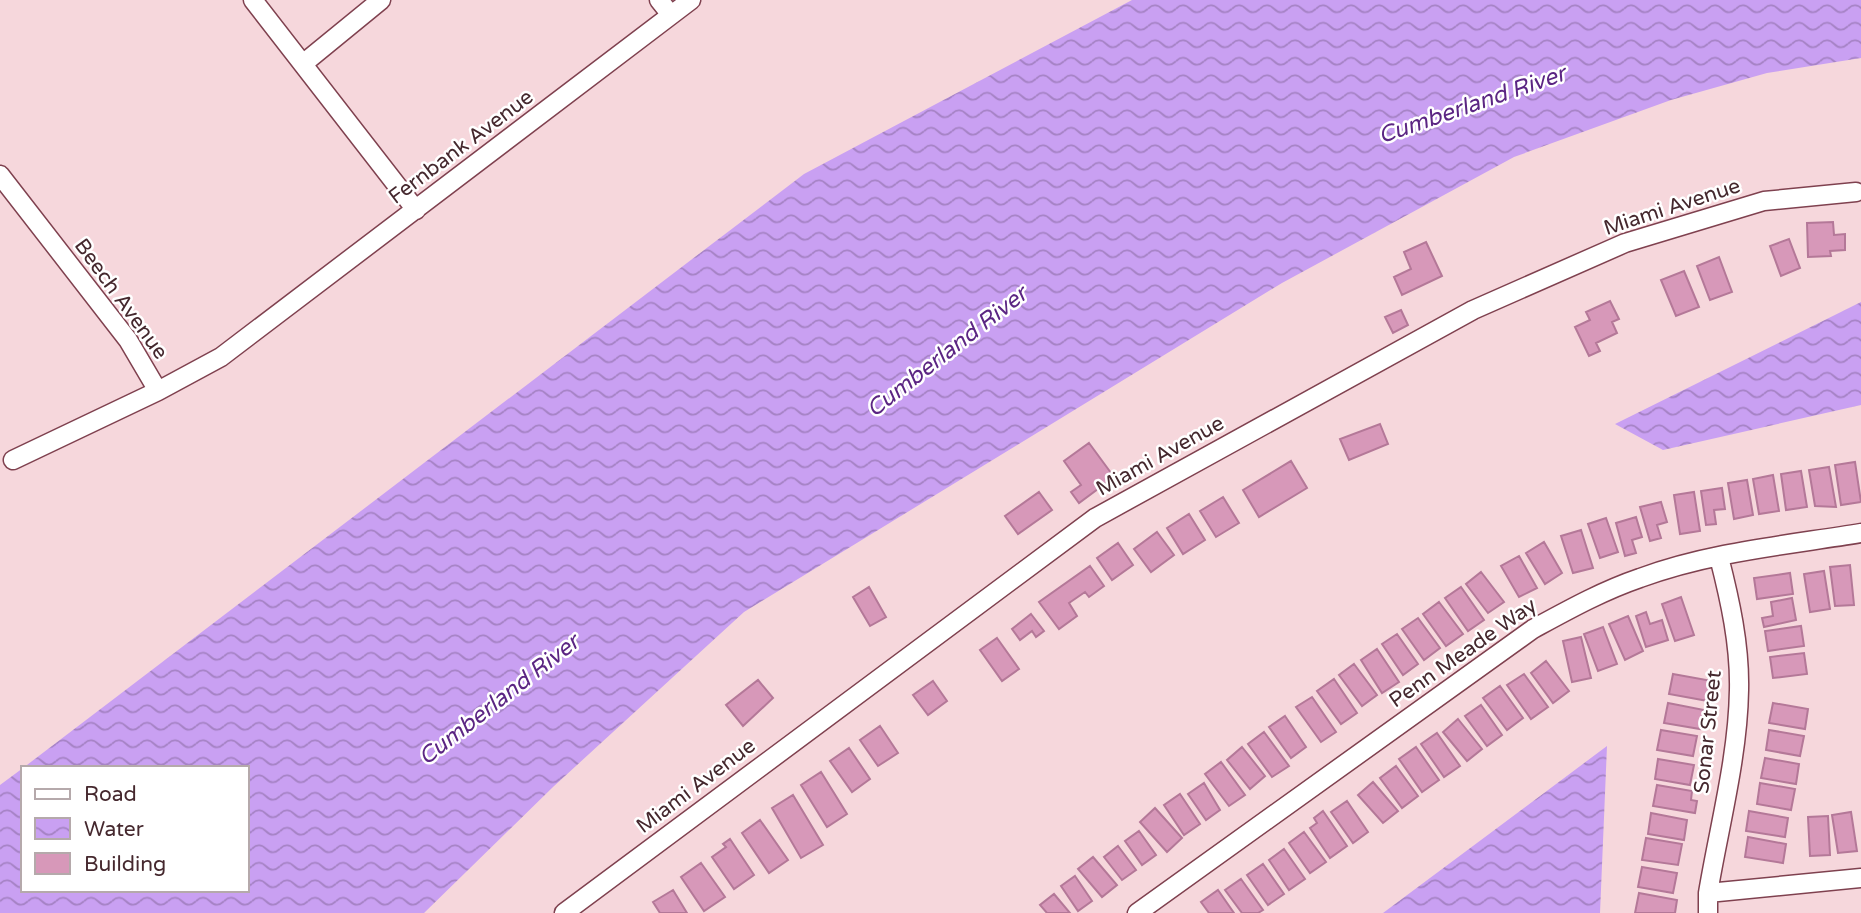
<svg xmlns="http://www.w3.org/2000/svg" width="1861" height="913" font-family="'Varela Round',sans-serif">
<style>
.water{fill:url(#water-waves)}
.building{fill:#d798b9;stroke:#b47898;stroke-width:2}
.lines{fill:none;stroke-linecap:round;stroke-linejoin:round}
.minor-casing{stroke:#7f414f;stroke-width:21}
.minor{stroke:#fff;stroke-width:18}
.labels{text-anchor:middle;dominant-baseline:central;stroke-width:5;stroke-linejoin:round;paint-order:stroke}
.street-label{font-size:21px;fill:#45282e;stroke:#fff}
.water-label{font-size:23px;font-style:italic;fill:#5b2583;stroke:#fff}
</style>
<defs>
<pattern id="water-waves" width="16" height="10" patternUnits="userSpaceOnUse" patternTransform="scale(1.75)"><rect width="16" height="10" fill="#c9a0f2"/><path d="M0 5q4-4 8 0t8 0" fill="none" stroke="#a582c4"/></pattern>
</defs>
<rect width="100%" height="100%" fill="#f6d7dc"/>
<path class="water" d="M1132 0H1861V58L1767 73 1671 100 1514 157 1282 283 744 612 553 787 424 913H0V785L23 768V890H247V768H23L804 174Z
M1861 302V405L1663 450 1615 424Z
M1607 746 1600 913H1383Z"/>
<path class="building" d="M1833 222 1834 235 1845 234V250L1830 251 1831 256 1808 257 1807 223Z
M1789 239 1800 268 1781 276 1770 246Z
M1426 242 1442 276 1402 295 1394 277 1411 269 1404 252Z
M1719 257 1732 292 1710 300 1697 266Z
M1684 271 1699 307 1676 316 1661 280Z
M1610 301 1619 319 1612 322 1617 333 1596 343 1600 351 1589 356 1575 327 1590 320 1586 312Z
M1401 310 1408 325 1393 333 1385 317Z
M1380 424 1388 444 1349 460 1340 439Z
M1089 443 1114 477 1079 503 1071 492 1081 485 1064 461Z
M1291 461 1307 488 1259 517 1243 490Z
M1855 462 1861 502 1841 505 1835 465Z
M1829 467 1836 507 1815 506 1809 470Z
M1801 471 1807 507 1786 510 1781 474Z
M1773 475 1779 511 1759 514 1753 479Z
M1747 480 1753 515 1734 519 1728 483Z
M1722 488 1725 509 1714 510 1716 524 1706 525 1701 491Z
M1039 492 1052 510 1018 534 1005 516Z
M1694 492 1700 531 1680 534 1674 495Z
M1223 497 1239 523 1216 537 1200 511Z
M1661 502 1667 522 1657 525 1661 538 1650 541 1640 507Z
M1189 514 1205 540 1183 554 1167 528Z
M1636 517 1642 537 1632 540 1636 553 1625 556 1616 523Z
M1606 518 1618 552 1600 558 1588 524Z
M1581 530 1593 568 1573 573 1561 536Z
M1157 532 1174 555 1151 572 1134 549Z
M1544 542 1562 573 1545 584 1526 553Z
M1118 543 1133 565 1112 580 1097 558Z
M1519 556 1537 588 1519 597 1501 566Z
M1850 565 1854 605 1835 606 1830 567Z
M1090 566 1104 586 1089 597 1085 592 1069 603 1077 616 1059 629 1039 602Z
M1824 571 1830 609 1810 612 1804 574Z
M1481 572 1504 602 1488 613 1466 584Z
M1790 573 1793 594 1757 599 1754 578Z
M869 587 886 617 870 626 853 597Z
M1461 587 1484 620 1468 631 1445 598Z
M1681 597 1694 635 1675 641 1662 604Z
M1792 598 1796 620 1764 627 1762 618 1773 616 1771 602Z
M1439 602 1463 634 1446 646 1423 614Z
M1646 612 1650 624 1662 620 1668 640 1646 647 1636 616Z
M1031 614 1044 631 1036 637 1032 631 1020 640 1012 629Z
M1628 616 1643 651 1625 660 1609 624Z
M1418 618 1440 648 1424 660 1402 629Z
M1801 626 1804 646 1768 651 1765 631Z
M1603 627 1617 664 1598 671 1584 634Z
M1397 634 1418 664 1403 675 1382 644Z
M1581 637 1591 678 1572 682 1563 641Z
M997 638 1019 669 1002 681 980 650Z
M1377 649 1399 682 1382 693 1361 660Z
M1804 653 1807 674 1773 678 1770 657Z
M1546 661 1569 691 1553 703 1531 673Z
M1354 664 1377 695 1362 706 1339 675Z
M1524 674 1548 707 1531 719 1507 685Z
M1673 674 1712 681 1708 701 1669 694Z
M1334 679 1357 713 1341 724 1317 691Z
M758 680 773 698 743 726 726 705Z
M933 681 947 701 928 715 913 695Z
M1500 686 1523 718 1507 730 1483 698Z
M1312 697 1336 732 1321 742 1296 707Z
M1668 703 1704 710 1700 729 1664 723Z
M1773 703 1808 709 1805 729 1769 723Z
M1481 705 1502 735 1487 746 1465 716Z
M1285 716 1306 747 1291 758 1269 727Z
M1458 719 1482 749 1467 761 1443 732Z
M880 726 898 753 878 766 860 740Z
M1661 730 1697 736 1693 756 1657 750Z
M1769 730 1804 736 1800 756 1766 750Z
M1264 732 1289 766 1272 777 1248 744Z
M1437 733 1460 766 1444 777 1421 744Z
M1242 747 1265 776 1250 789 1227 760Z
M1416 747 1439 780 1422 792 1399 759Z
M849 748 870 779 852 792 830 761Z
M1765 758 1799 764 1796 784 1761 778Z
M1658 759 1694 765 1690 785 1655 779Z
M1221 762 1245 795 1229 806 1205 774Z
M1396 766 1418 796 1402 808 1380 778Z
M821 772 847 814 827 827 801 785Z
M1373 782 1398 811 1383 823 1358 795Z
M1204 783 1220 810 1206 820 1188 794Z
M1760 783 1795 789 1791 810 1757 804Z
M1657 785 1692 791 1691 800 1697 801 1695 813 1653 806Z
M1180 794 1200 824 1184 835 1164 805Z
M793 795 823 845 801 858 772 808Z
M1347 801 1368 832 1353 843 1331 812Z
M1155 808 1182 838 1167 852 1140 822Z
M1323 811 1347 846 1330 858 1310 828 1317 823 1314 818Z
M1749 811 1788 818 1785 837 1746 831Z
M1851 812 1857 851 1838 853 1832 815Z
M1651 813 1687 820 1684 840 1648 834Z
M1828 816 1830 855 1810 856 1808 817Z
M760 820 788 860 769 873 742 833Z
M1139 831 1156 855 1142 865 1125 841Z
M1304 832 1326 862 1310 873 1289 843Z
M1748 837 1786 844 1783 863 1745 857Z
M1646 838 1682 844 1678 865 1642 860Z
M730 839 754 875 734 889 712 857 726 847 723 844Z
M1118 846 1136 870 1122 880 1104 857Z
M1284 849 1305 879 1289 890 1269 860Z
M1093 857 1117 885 1102 897 1078 869Z
M701 863 725 897 704 911 681 877Z
M1263 864 1284 894 1268 905 1247 875Z
M1642 867 1677 873 1673 893 1638 887Z
M1075 876 1092 901 1078 911 1061 886Z
M1241 879 1263 910 1258 913H1242L1225 890Z
M673 890 687 913H660L653 902Z
M1218 890 1234 913H1209L1201 902Z
M1639 893 1677 900 1675 913H1635Z
M1054 894 1070 913H1047L1040 905Z"/>
<g class="lines">
<defs>
<path id="minor" d="M253 0 416 210
M659 0 671 15
M304 63 381 0
M0 175 128 340 158 391
M13 460 158 391 221 357 691 0
M1708 893 1861 878
M564 913 1095 518 1473 310 1625 243 1764 201 1856 192
M1137 913 1533 629C1568 610 1602 591 1640 578 1710 552 1788 545 1861 533
M1708 913V893C1719 827 1738 757 1739 690 1740 645 1730 600 1719 557"/>
</defs>
<use href="#minor" class="minor-casing"/>
<use href="#minor" class="minor"/>
</g>
<g class="labels">
<g class="street-label">
<text transform="translate(461 147) rotate(-37)">Fernbank Avenue</text>
<text transform="translate(1672 207) rotate(-18)">Miami Avenue</text>
<text transform="translate(121 299) rotate(54)">Beech Avenue</text>
<text transform="translate(1160 456) rotate(-29)">Miami Avenue</text>
<text transform="translate(1463 653) rotate(-35)">Penn Meade Way</text>
<text transform="translate(1708 732) rotate(-84)">Sonar Street</text>
<text transform="translate(696 786) rotate(-37)">Miami Avenue</text>
</g>
<g class="water-label">
<text transform="translate(1472 105) rotate(-19)">Cumberland River</text>
<text transform="translate(947 352) rotate(-38)">Cumberland River</text>
<text transform="translate(499 700) rotate(-38)">Cumberland River</text>
</g>
</g>
<rect x="21" y="766" width="228" height="126" fill="#ffffff" stroke="#b5a9ab" stroke-width="2"/>
<rect x="35" y="789" width="35" height="10" fill="#ffffff" stroke="#b5a9ab" stroke-width="2"/>
<text x="84" y="801" font-size="21" fill="#45282e">Road</text>
<rect x="35" y="818" width="35" height="21" fill="url(#water-waves)" stroke="#b5a9ab" stroke-width="2"/>
<text x="84" y="836" font-size="21" fill="#45282e">Water</text>
<rect x="35" y="853" width="35" height="21" fill="#d798b9" stroke="#b5a9ab" stroke-width="2"/>
<text x="84" y="871" font-size="21" fill="#45282e">Building</text>
</svg>
